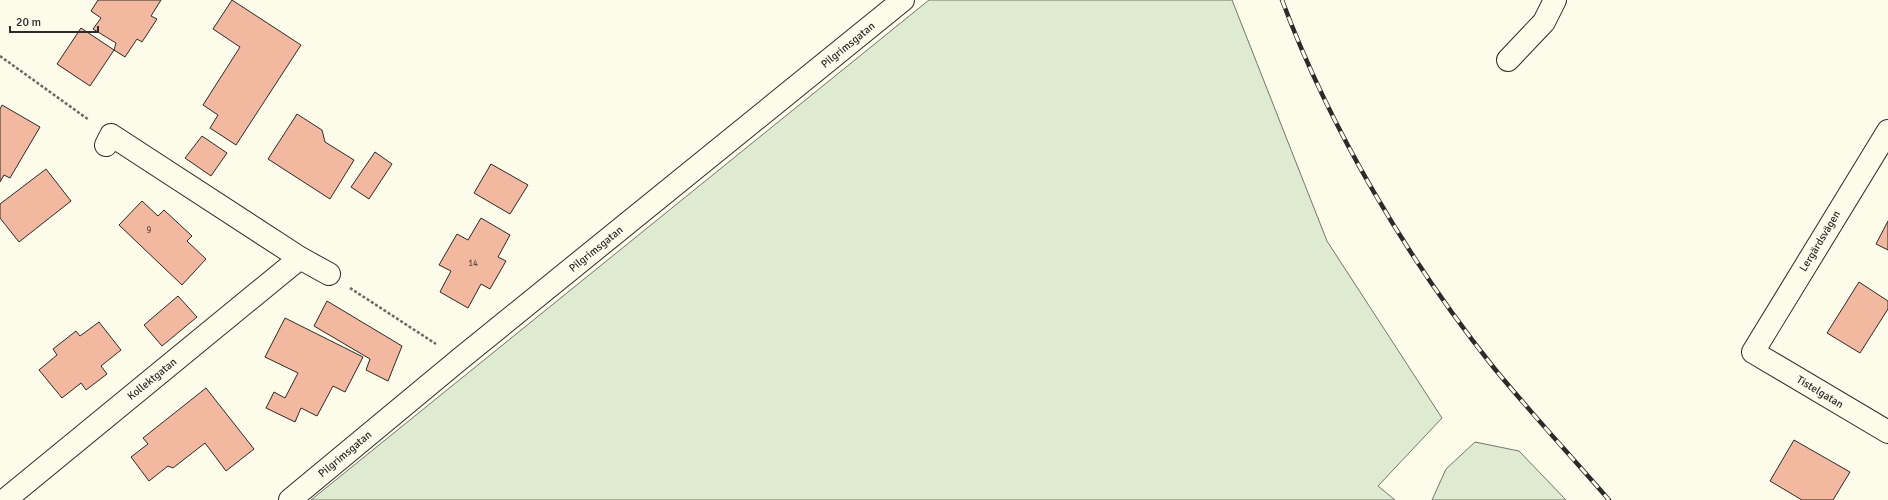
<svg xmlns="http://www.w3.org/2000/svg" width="1888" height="500" font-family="Signika,sans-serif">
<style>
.green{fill:#deebd1;stroke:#74746e}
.building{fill:#f2b8a0;stroke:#2b2b2b}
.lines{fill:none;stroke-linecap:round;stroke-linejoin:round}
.street-casing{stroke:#2b2b2b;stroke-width:24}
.path{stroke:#6a6964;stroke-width:2.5;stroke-dasharray:3 2;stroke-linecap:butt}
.street{stroke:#fdfbea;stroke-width:22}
.rail-casing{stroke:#2b2b2b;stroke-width:4.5}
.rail{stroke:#fdfbea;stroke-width:3;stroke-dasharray:9;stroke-linecap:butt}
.labels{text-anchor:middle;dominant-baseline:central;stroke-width:3;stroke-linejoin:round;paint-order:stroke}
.number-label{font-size:9px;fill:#5d4e48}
.street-label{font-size:11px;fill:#2b2b2b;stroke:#fdfbea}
</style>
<rect width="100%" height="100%" fill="#fdfbea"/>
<path class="green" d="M929 0H1232L1327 241 1442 418 1378 486 1395 500H311Z
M1475 442 1519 451 1566 500H1432L1446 469Z"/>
<path class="building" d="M98 0H161L151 16 157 19 142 42 137 39 125 57 114 50 116 43 93 29 101 18 91 11Z
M232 0 301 45 236 145 210 128 218 115 203 105 240 47 213 29Z
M81 28 114 50 90 86 57 64Z
M2 105 40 127 10 178 4 175 0 182V109Z
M297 114 322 130 325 142 354 160 330 199 268 159Z
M202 136 227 153 211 176 185 158Z
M375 152 392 164 369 199 351 187Z
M491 164 528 185 510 214 474 193Z
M46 169 71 201 19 242 0 218V204Z
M142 201 158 216 164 210 192 236 187 241 206 259 182 285 119 225Z
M481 218 510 235 498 257 506 261 490 289 481 284 468 308 440 292 451 271 439 265 457 234 468 240Z
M1888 221V250L1876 244Z
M1859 282 1888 301V309L1860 353 1827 333Z
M178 296 197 317 162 346 144 325Z
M327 301 402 346 388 381 366 370 370 359 314 326Z
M285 318 363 357 345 392 333 386 317 416 301 408 295 422 266 408 274 392 285 398 298 373 265 357Z
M99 322 121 350 101 366 107 374 86 390 81 383 62 398 39 370 57 355 53 349 76 331 80 336Z
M206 388 254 449 226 471 205 443 173 468 168 466 149 481 131 457 148 444 143 438Z
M1794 440 1850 472 1833 500H1802L1770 481Z"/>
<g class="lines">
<defs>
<path id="street" d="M1508 60 1544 22 1555 0
M1888 131 1753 352 1888 432
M106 145 111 135 300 258 329 274
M5 500 300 258
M290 500 460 359 903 0"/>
</defs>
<use href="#street" class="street-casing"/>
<path class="path" d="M0 56 89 120
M350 288 436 344"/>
<use href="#street" class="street"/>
<defs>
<path id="rail" d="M1282 0C1330 129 1408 260 1494 368 1531 413 1571 456 1609 500"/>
</defs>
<use href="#rail" class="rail-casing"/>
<use href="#rail" class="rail"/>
</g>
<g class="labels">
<g class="number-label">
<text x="149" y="230">9</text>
<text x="473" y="263">14</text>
</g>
<g class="street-label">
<text transform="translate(848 45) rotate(-39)">Pilgrimsgatan</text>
<text transform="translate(1820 241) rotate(-59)">Lergärdsvägen</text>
<text transform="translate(596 249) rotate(-39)">Pilgrimsgatan</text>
<text transform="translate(152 379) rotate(-39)">Kollektgatan</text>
<text transform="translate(1820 392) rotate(31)">Tistelgatan</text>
<text transform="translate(345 454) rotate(-40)">Pilgrimsgatan</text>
</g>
</g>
<path d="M10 26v6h88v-6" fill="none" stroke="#2b2b2b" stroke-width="2"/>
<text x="16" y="26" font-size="12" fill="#2b2b2b" stroke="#fdfbea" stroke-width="3" paint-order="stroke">20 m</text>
</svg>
